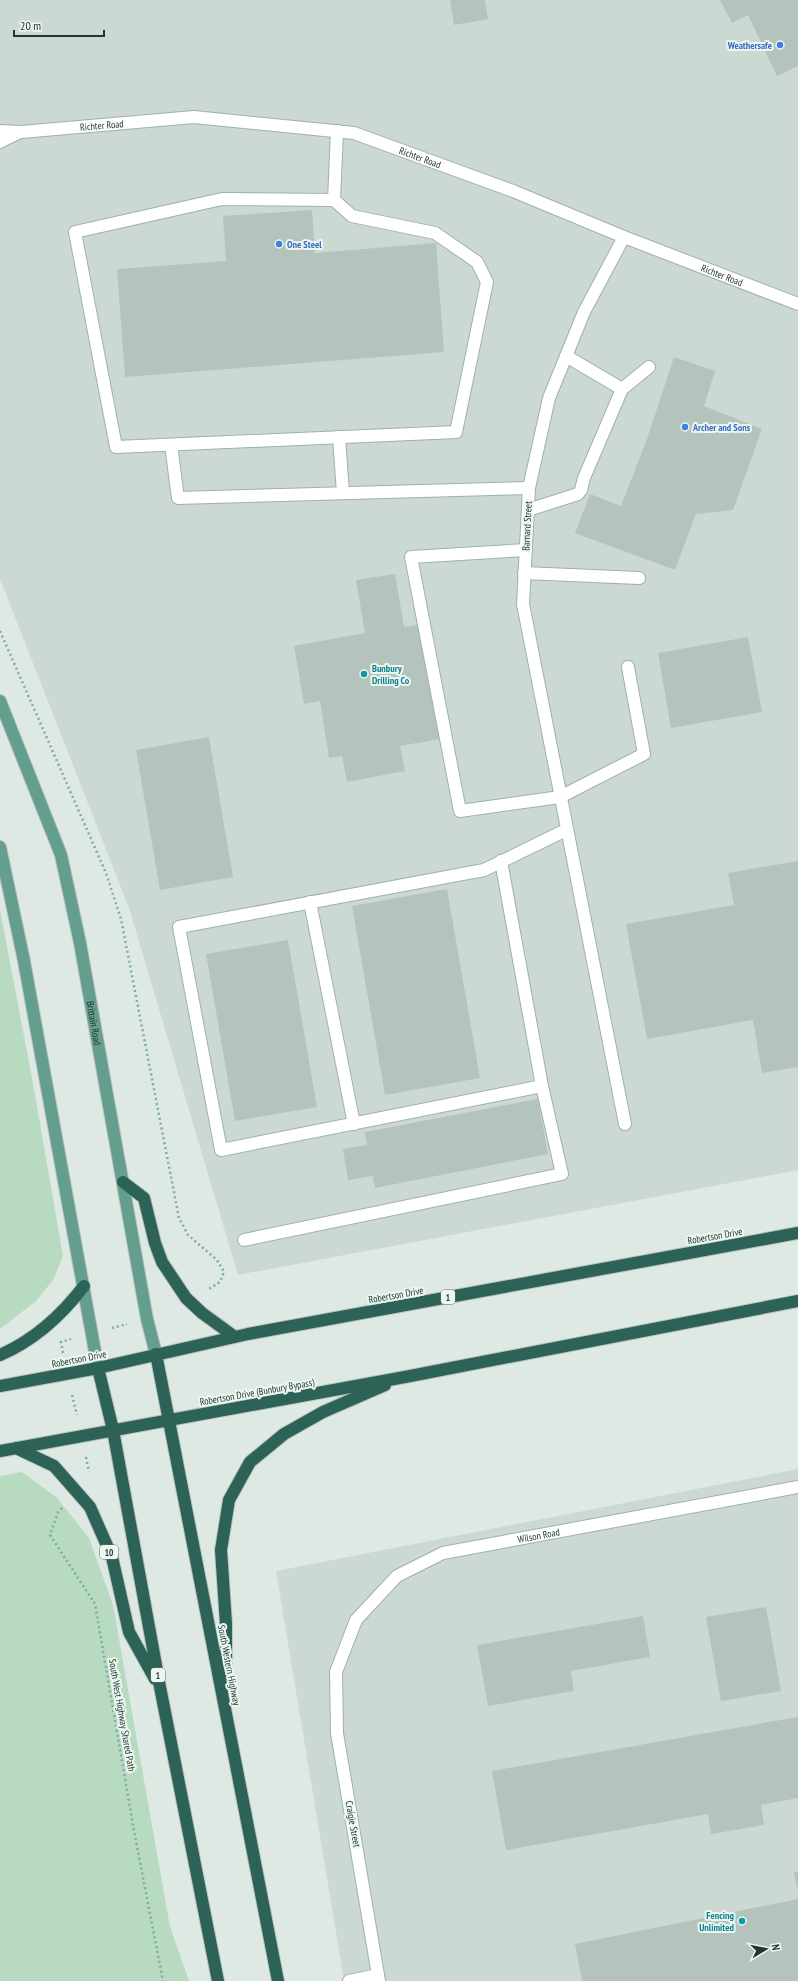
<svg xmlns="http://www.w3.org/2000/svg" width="798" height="1981" font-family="'PT Sans Narrow',sans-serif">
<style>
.built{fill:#ccd9d3}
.green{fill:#b7dac0}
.building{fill:#b4c4bd}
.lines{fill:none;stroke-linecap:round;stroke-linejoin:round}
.minor-casing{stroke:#a1b0ab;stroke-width:14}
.major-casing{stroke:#bcc3c1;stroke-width:14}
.highway-casing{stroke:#bcc3c1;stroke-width:14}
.path{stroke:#7fac9d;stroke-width:2.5;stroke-dasharray:2 3;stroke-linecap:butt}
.minor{stroke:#fff;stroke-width:12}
.major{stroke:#649e8e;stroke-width:12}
.highway{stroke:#2d6357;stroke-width:12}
.shop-dot{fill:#3f7fe0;stroke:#eef6f2;stroke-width:1.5}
.culture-dot{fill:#0f9aa8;stroke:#eef6f2;stroke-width:1.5}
.labels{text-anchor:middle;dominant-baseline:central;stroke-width:4;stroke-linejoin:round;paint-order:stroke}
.shield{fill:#eef6f2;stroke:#5e716b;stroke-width:1}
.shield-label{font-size:9px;font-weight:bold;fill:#203831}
.shop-label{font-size:10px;font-weight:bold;fill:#366cbe;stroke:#eef6f2;text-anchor:start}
.street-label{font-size:10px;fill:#203831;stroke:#eef6f2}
.culture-label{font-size:10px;font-weight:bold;fill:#0d838f;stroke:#eef6f2;text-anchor:start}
</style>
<rect width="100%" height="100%" fill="#dee9e4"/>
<path class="built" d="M0 0H798V1170L238 1275 129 908 0 579Z
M798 1469V1981H344L276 1571Z"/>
<path class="green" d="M0 910 32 1078 63 1256 53 1280 36 1301 0 1329Z
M22 1472 57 1498 89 1538 113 1605 170 1927 189 1981H0V1476Z"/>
<path class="building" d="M450 0H485L488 19 454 25Z
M720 0H798V66L777 76 748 15 732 23Z
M312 210 315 253 436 243 444 352 125 377 117 269 226 261 223 216Z
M674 357 715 371 704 406 762 429 733 510 696 514 675 570 575 533 590 494 621 506 648 436Z
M395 574 404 627 421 624 440 739 400 746 405 771 347 782 342 756 329 758 320 701 304 704 294 646 365 633 356 580Z
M748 637 762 712 671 728 658 653Z
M209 737 233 877 160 890 136 750Z
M798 861V1067L762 1073 753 1020 647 1039 626 924 734 905 728 873Z
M447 889 480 1078 385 1095 352 906Z
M288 940 317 1107 235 1121 206 954Z
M538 1099 548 1154 375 1188 373 1176 348 1180 343 1149 367 1145 365 1132Z
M766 1607 781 1691 721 1701 706 1617Z
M643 1616 650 1657 571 1671 574 1691 488 1706 477 1645Z
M798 1717V1798L761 1805 764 1825 711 1834 708 1814 506 1850 492 1771Z
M794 1872H798V1888H797Z
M798 1899V1981H582L575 1944Z"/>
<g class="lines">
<defs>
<g id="minor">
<path id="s1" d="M0 131 21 132 194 117 354 133 513 191 624 237 798 304"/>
<path d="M0 142 20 132"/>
<path d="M334 200 222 199 75 232 116 447 456 432 487 282 477 262 435 233 352 216 334 200 337 131"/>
<path d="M624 237 584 312 549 398 529 488 523 604 625 1124"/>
<path d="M566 356 622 389"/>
<path d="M339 437 343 493"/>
<path d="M171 445 178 498 529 488"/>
<path d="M528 510 578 494 581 490 584 478 622 389 649 367"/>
<path d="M526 550 411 557 460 811 560 797 644 754 628 667"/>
<path d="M524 573 639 578"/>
<path d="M501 861 542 1086 221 1150 179 927 484 870 566 830"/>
<path d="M310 902 354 1124"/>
<path d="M244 1240 562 1174 542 1086"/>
<path d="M349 1981 378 1975"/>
<path id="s2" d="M379 1981 337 1733 336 1672 356 1620 397 1576 443 1553 798 1487"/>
</g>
<g id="major">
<path id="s3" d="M0 701 61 855 80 943 147 1319 156 1354"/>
<path d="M0 847 24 961 98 1368"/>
</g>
<path id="highway" d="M123 1182 144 1198 155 1243 162 1262 186 1298 202 1313 235 1337
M156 1354 278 1981
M0 1355C35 1340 61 1316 84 1286
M98 1368 113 1430 160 1687 218 1981
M0 1386 98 1368 248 1334 798 1233
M16 1448 54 1466 90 1507 112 1557 129 1632 155 1679
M0 1451 405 1377 798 1301
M226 1683V1624L221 1550 229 1500 250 1462 284 1434 323 1412 385 1385"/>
</defs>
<use href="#minor" class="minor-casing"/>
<use href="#major" class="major-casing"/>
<use href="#highway" class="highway-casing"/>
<path class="path" d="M0 631 106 873 121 919 179 1218 188 1235 217 1260 224 1272 220 1282 209 1289
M112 1328 127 1324
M63 1353 61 1342 71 1339
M72 1395 77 1415
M86 1457 89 1472
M62 1508 58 1512 50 1535 95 1604 134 1831 163 1981"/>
<use href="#minor" class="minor"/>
<use href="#major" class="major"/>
<use href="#highway" class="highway"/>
</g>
<g class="shop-dot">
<circle cx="780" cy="45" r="4"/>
<circle cx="279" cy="244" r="4"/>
<circle cx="685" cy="427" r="4"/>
</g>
<g class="culture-dot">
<circle cx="364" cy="674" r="4"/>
<circle cx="742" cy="1921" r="4"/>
</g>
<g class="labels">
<g class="shield">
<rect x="441" y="1290" width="14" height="14" rx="3"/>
<rect x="100" y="1545" width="18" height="14" rx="3"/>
<rect x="151" y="1668" width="14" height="14" rx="3"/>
</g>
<g class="shield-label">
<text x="448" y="1297">1</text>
<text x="109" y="1552">10</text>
<text x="158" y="1675">1</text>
</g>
<g class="shop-label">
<text x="772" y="45" text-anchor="end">Weathersafe</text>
<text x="287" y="244">One Steel</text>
<text x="693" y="427">Archer and Sons</text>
</g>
<g class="street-label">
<text stroke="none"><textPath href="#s1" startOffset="102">Richter Road</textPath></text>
<text stroke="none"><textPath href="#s1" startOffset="426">Richter Road</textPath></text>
<text stroke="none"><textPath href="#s1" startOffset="750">Richter Road</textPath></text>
<text transform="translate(527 526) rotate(-87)">Barnard Street</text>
<text stroke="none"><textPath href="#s3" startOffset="337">Brittain Road</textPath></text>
<text transform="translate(715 1236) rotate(-10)">Robertson Drive</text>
<text transform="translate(396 1295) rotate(-10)">Robertson Drive</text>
<text transform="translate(79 1359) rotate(-11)">Robertson Drive</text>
<text transform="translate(257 1392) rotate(-10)">Robertson Drive (Bunbury Bypass)</text>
<text stroke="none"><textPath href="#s2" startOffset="577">Wilson Road</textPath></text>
<text transform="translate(229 1665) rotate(79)">South Western Highway</text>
<text transform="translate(122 1715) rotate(80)">South West Highway Shared Path</text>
<text transform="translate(353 1824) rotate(80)">Craigie Street</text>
</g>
<g class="culture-label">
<text x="372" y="668">Bunbury<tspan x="372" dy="12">Drilling Co</tspan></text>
<text x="734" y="1915" text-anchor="end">Fencing<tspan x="734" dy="12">Unlimited</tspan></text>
</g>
</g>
<g transform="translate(766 1949) rotate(80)" stroke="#eef6f2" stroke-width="3" paint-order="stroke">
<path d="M0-3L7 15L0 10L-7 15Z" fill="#203831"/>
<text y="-6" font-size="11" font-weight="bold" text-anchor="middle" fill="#203831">N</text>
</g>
<path d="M14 30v6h90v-6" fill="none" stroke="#203831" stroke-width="2"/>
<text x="20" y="30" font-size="12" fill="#203831" stroke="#eef6f2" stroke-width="3" paint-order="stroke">20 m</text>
</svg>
